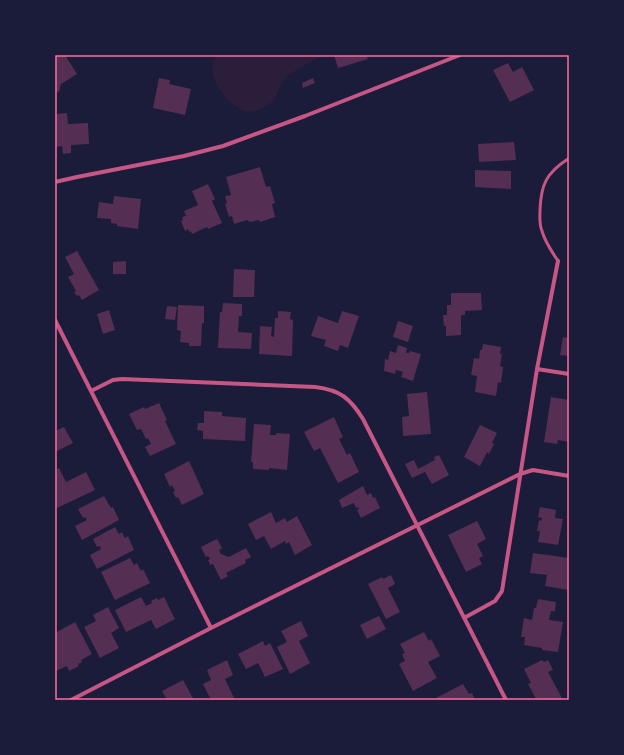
<svg xmlns="http://www.w3.org/2000/svg" width="624" height="755" font-family="Manrope,sans-serif">
<style>
.green{fill:#2a1e3b}
.building{fill:#542f53}
.lines{fill:none;stroke-linecap:round;stroke-linejoin:round}
.service{stroke:#c65784;stroke-width:3}
.minor{stroke:#c65784;stroke-width:4}
.neatline{fill:none;stroke:#ff6b9d;stroke-width:1.5}
</style>
<rect width="100%" height="100%" fill="#1b1b3a"/>
<path class="green" d="M218 55H322C311 63 291 71 284 80 279 86 278 93 275 99 272 104 256 112 251 112 232 111 208 82 213 63 213 60 217 57 218 55Z"/>
<path class="building" d="M55 55H65L77 74 61 84 59 92 55 91Z
M334 55H366L368 59 338 68Z
M508 63 513 72 522 67 534 90 510 102 493 70Z
M159 78 170 80 169 84 191 89 185 115 153 108Z
M313 78 315 83 303 88 302 83Z
M67 113 68 124 88 123 89 144 71 145V153L63 154 62 146 55 147V114Z
M514 142 516 160 479 162 478 144Z
M260 167 266 187 270 186 275 203 272 204 275 217 260 222 259 220 250 222 247 220 234 224 232 216 229 217 225 204 227 203 225 196 231 195 226 177Z
M475 170 511 171V189L475 187Z
M208 184 215 199 212 201 222 223 208 229 207 227 192 234 191 231 189 232 188 229 185 231 181 221 183 220 182 217 186 216 184 211 198 205 192 191Z
M114 196 141 199 138 229 117 226V224L111 223V219L97 218 99 202 113 204Z
M77 251 99 290 82 300 79 295 77 296 74 292 76 291 68 277 74 274 65 257Z
M126 261V274H113V262Z
M234 269 255 270 254 297H233Z
M451 293H481L482 310 465 311V315H461V335L446 336V326H444L443 315H447V305H451Z
M223 303 242 304V316H239L238 332 252 333 251 349 218 348 220 312H222Z
M178 305 204 306V323H202L201 346H189V343L180 342 181 331 177 330Z
M167 306 177 307 175 320 165 319Z
M109 310 115 330 103 334 97 314Z
M278 311 291 312 290 319 293 320 292 356 259 354 260 326 272 327 271 336 274 337 275 318H278Z
M342 311 359 316 348 348 340 345 338 351 324 346 326 340 311 336 318 316 338 323Z
M398 321 413 326 408 342 393 337Z
M563 337 569 338V356L560 355Z
M483 344 501 347 500 354H502L500 366 503 367 501 383 498 382 496 396 475 392 477 376 471 375 474 358 479 359 480 350H482Z
M398 345 407 348 406 353H409L410 351 421 354 413 381 401 377 403 372 396 370 395 374 384 371 385 359 388 360 390 351 396 353Z
M427 392 431 434 403 436 402 417 409 416 407 394Z
M551 397 569 400V442L558 440 557 444 544 442Z
M159 403 167 420 165 421 176 444 150 456 145 447 151 444 148 438 146 439 141 429 137 430 129 414 144 407 145 409Z
M204 411 222 412V416L246 418 245 441 203 439V431L197 430 198 423H204Z
M334 417 343 437 339 439 347 455 350 453 359 472 338 483 320 448 314 451 304 432Z
M254 424 271 425 270 435H276V433L290 434 287 470 269 468V470L253 469V462H251Z
M480 425 497 433 492 443 494 444 489 454 487 452 480 466 464 457Z
M64 427 73 443 55 452V431Z
M439 455 449 475 432 484 425 472 412 478 405 464 414 460 418 469 435 460 434 457Z
M189 461 204 494 182 505 178 497 176 498 173 492 175 491 172 485 170 487 164 474Z
M59 468 66 482 86 472 95 490 57 508 55 504V470Z
M363 486 367 495 371 493 373 498 375 497 380 508 361 518 357 510 359 509 358 507 356 508 354 503 342 508 339 500Z
M104 496 111 508 113 507 119 520 82 540 75 526 87 520 85 517 83 518 78 509Z
M540 507 556 510 555 518 563 519 558 545 538 542 540 531H537L539 520 541 521 542 518 538 517Z
M271 512 276 523 285 518 287 522 297 516 312 545 295 555 289 542 286 544 285 541 271 549 264 536 256 540 248 524Z
M477 521 486 539 477 544 483 556 479 558 482 564 466 572 448 535Z
M115 527 119 534 122 532 125 538 128 536 134 550 97 569 90 555 101 549 100 546 97 547 93 539Z
M217 539 222 548 219 550 221 554 229 557 246 548 251 557 245 560 246 563 226 573 228 576 221 580 213 564 210 565 208 560 210 559 208 556 206 557 201 547Z
M533 553 569 558V590L545 586 547 575 530 573Z
M130 558 134 565 137 563 141 571 143 569 150 583 115 600 101 572Z
M391 575 395 584 388 588 400 612 386 619 368 584 382 577 383 579Z
M141 597 146 606 152 603 151 601 157 598 158 600 164 597 175 619 156 629 151 620 126 632 115 610Z
M538 599 556 602 555 611H551L549 620 563 622 558 652 542 650V648L524 645 525 637H521L524 618 532 620 534 608H536Z
M108 607 119 628 111 633 119 648 100 658 84 627 96 621 93 615Z
M379 616 386 629 367 639 360 625Z
M301 621 308 636 299 641 310 663 290 674 277 647 287 642 281 631Z
M75 622 92 654 81 660 82 662 78 664 79 666 69 671 67 666 56 671 55 669V633Z
M424 632 429 641 431 639 440 656 428 662 437 678 413 691 399 664 405 661 402 654 405 653 400 644Z
M263 641 265 646 270 643 283 669 265 677 258 663 246 669 238 654Z
M227 660 233 675 225 679 235 700H211L203 684 211 680 207 670Z
M542 660 544 662 548 660 553 670 548 672 563 700H540L538 698 536 699 528 684 531 683 524 669Z
M183 680 194 700H167L162 691Z
M463 684 469 694 472 693 475 700H437L436 698Z"/>
<g class="lines">
<path class="service" d="M558 261C552 252 545 242 542 231 539 224 540 217 540 210 541 185 546 173 568 159"/>
<path class="minor" d="M55 182 77 177 184 156 223 146 305 116 460 55
M55 320 211 628
M537 369 569 374
M91 391 113 380 122 379 315 387C340 390 350 398 363 419L506 700
M464 618 495 601 502 591 537 369 558 261
M71 700 211 628 520 474 533 470 569 476"/>
</g>
<rect width="624" height="755" fill="none" stroke="#1b1b3a" stroke-width="112"/>
<rect x="56" y="56" width="512" height="643" class="neatline"/>
</svg>
